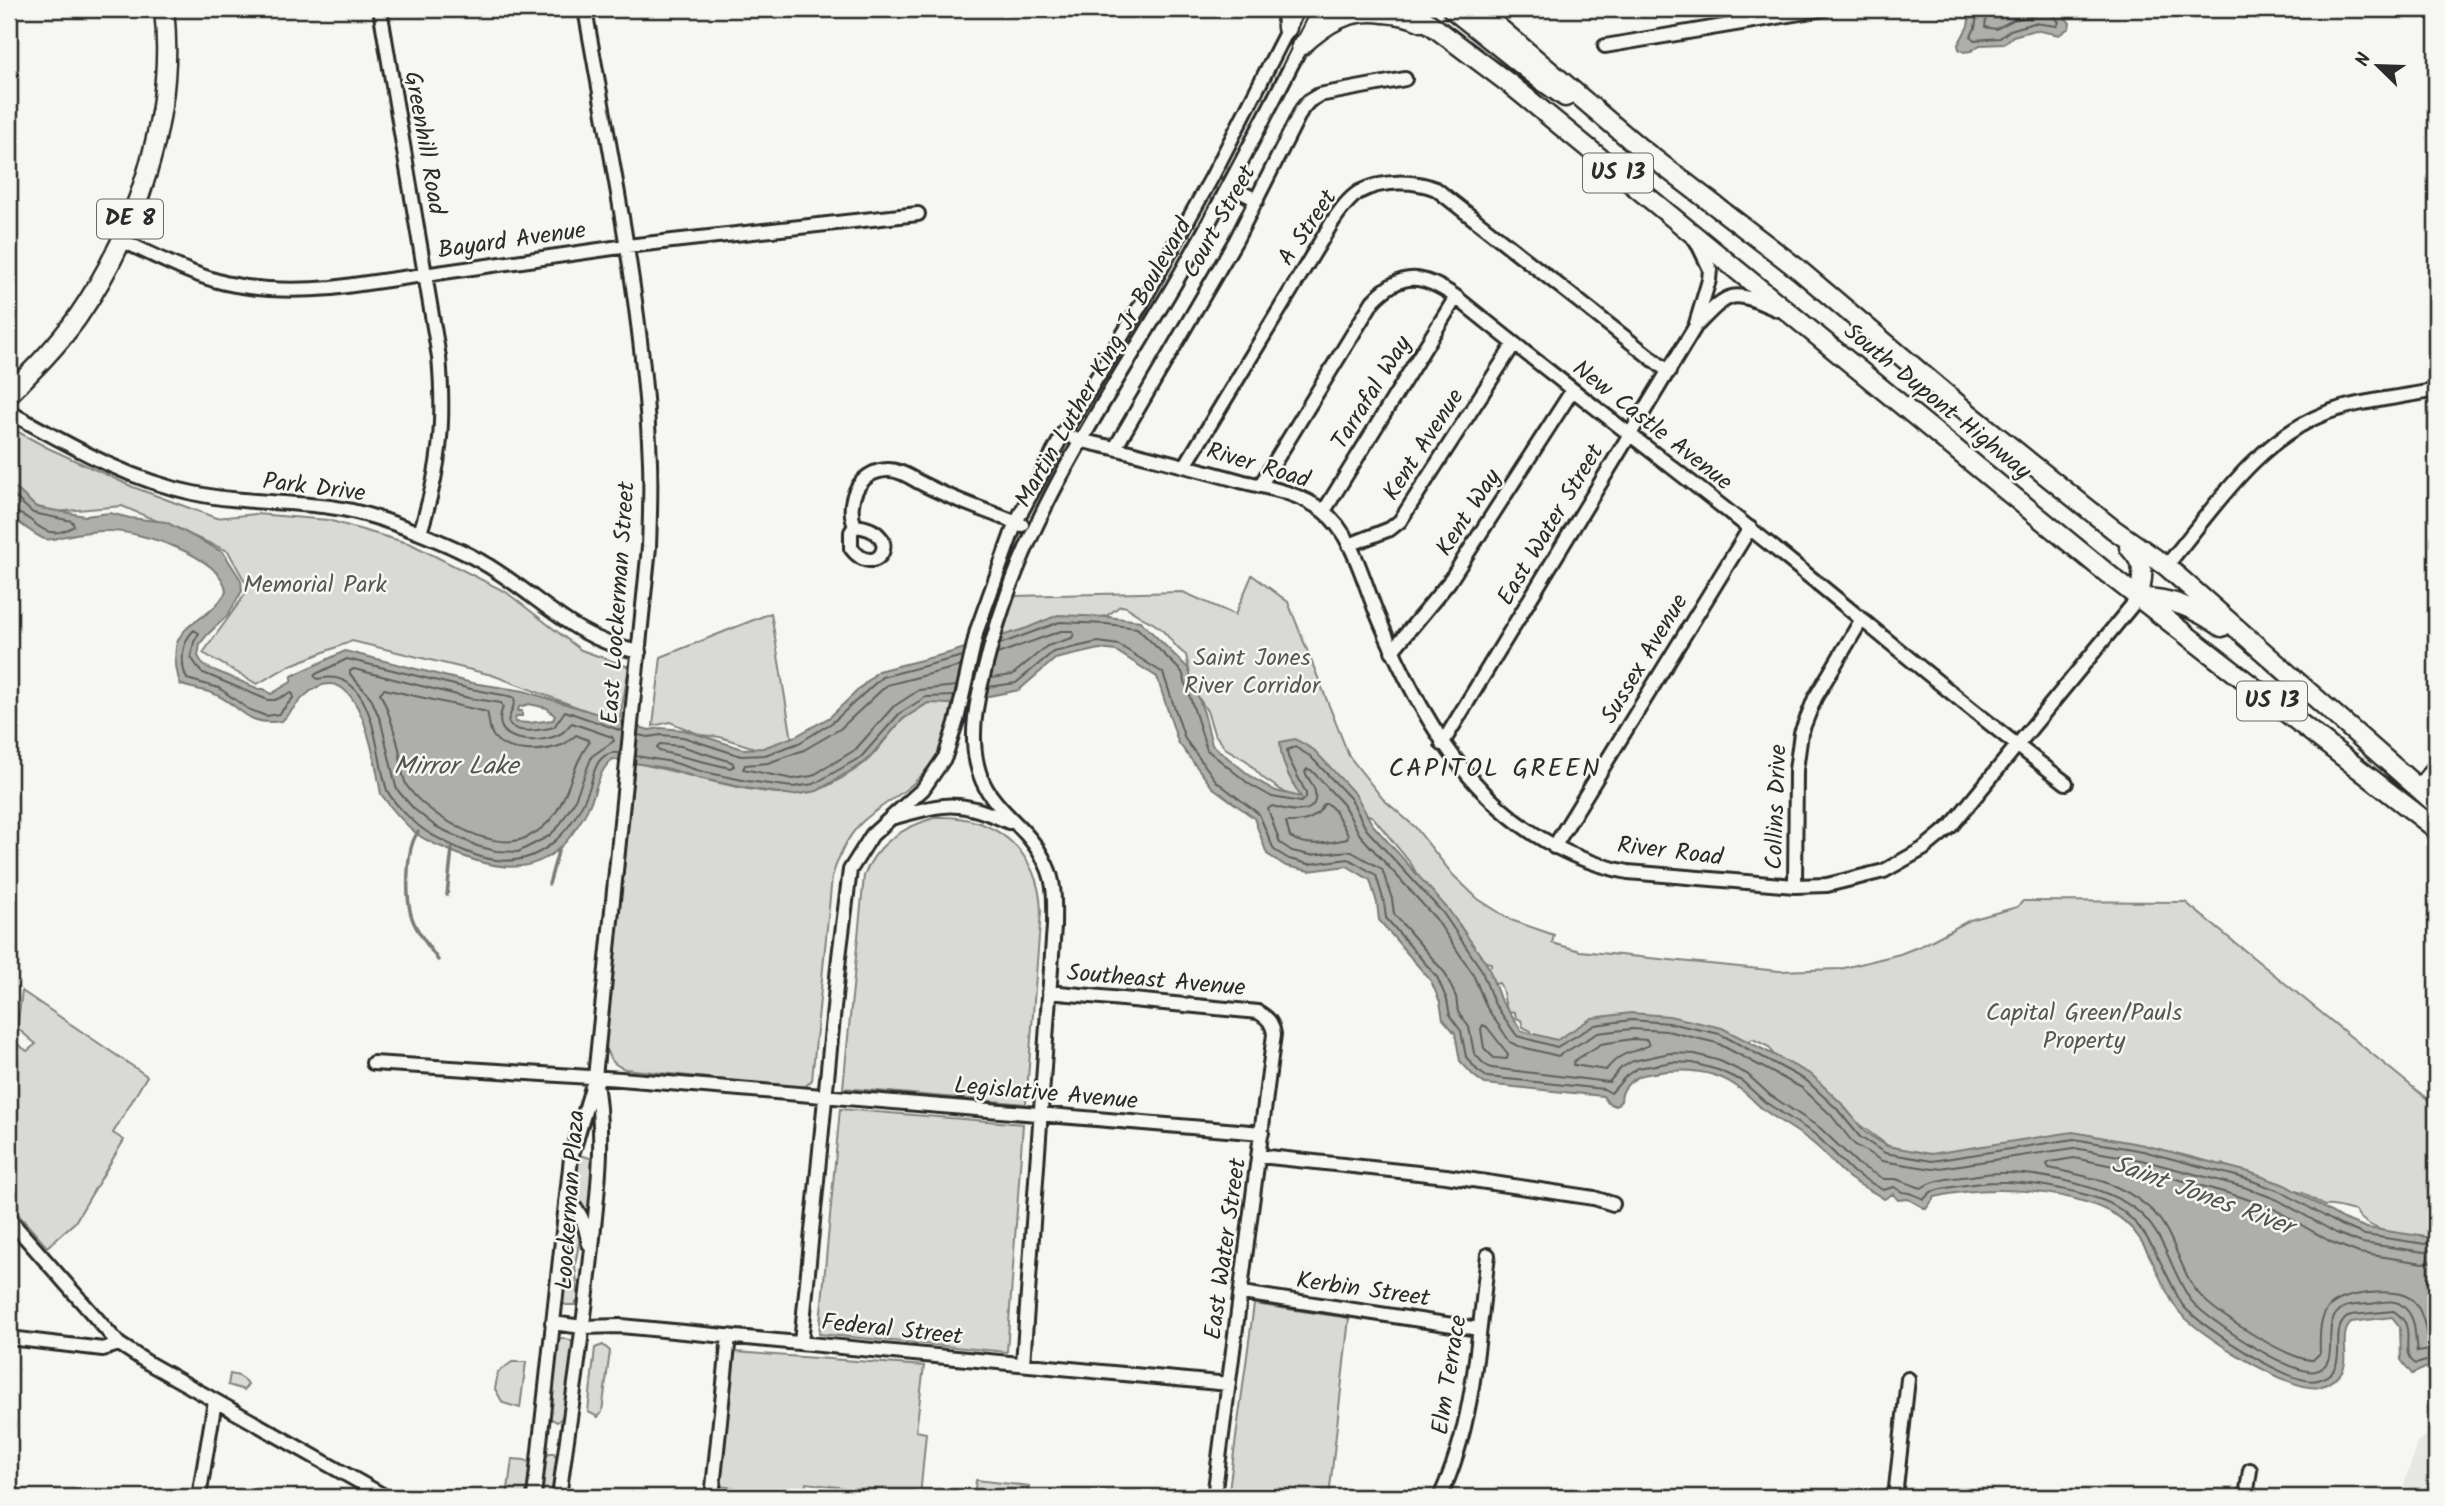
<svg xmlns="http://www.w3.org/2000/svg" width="2445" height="1506" font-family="Kalam,sans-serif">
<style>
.built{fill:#e7e7e3}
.green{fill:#d9d9d5;stroke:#828280;stroke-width:2}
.water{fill:#aeaeab;stroke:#7a7a78;stroke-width:2;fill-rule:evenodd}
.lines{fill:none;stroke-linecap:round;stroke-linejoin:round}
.shore{stroke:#5f5f5e;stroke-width:2}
.stream{stroke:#7a7a78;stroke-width:3.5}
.minor-casing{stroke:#2b2b2b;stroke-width:18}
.highway-casing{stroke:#2b2b2b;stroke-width:23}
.minor{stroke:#f6f6f2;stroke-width:12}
.highway{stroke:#f6f6f2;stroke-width:18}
.labels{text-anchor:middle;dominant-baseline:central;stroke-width:5;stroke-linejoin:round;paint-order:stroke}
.shield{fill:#f6f6f2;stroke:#686867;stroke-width:2}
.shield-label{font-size:23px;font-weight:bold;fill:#2b2b2b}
.street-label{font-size:24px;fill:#2b2b2b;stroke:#f6f6f2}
.park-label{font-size:24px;fill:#565656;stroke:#f6f6f2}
.water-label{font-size:26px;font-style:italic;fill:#525251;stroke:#f6f6f2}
.neighbourhood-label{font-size:26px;letter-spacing:2px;fill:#2b2b2b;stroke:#f6f6f2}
</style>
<rect width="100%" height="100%" fill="#f6f6f2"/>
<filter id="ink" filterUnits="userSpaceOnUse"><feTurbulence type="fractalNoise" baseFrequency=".0143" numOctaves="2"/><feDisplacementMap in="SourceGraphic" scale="14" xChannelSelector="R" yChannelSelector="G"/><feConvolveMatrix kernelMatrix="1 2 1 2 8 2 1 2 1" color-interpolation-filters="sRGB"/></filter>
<g filter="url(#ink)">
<path class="built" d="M2436 1429V1497H2400L2418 1441Z"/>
<path class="green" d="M9 427 48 448 133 487 216 518 256 514 328 520 411 544 506 592 581 650 629 667 620 718 614 721 492 675 352 641 291 665 257 684 203 653 249 589 228 551 122 506 55 512 31 505 9 482Z
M1252 575 1288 602 1349 756 1383 799 1415 827 1453 875 1478 899 1511 920 1554 935 1552 943 1580 951 1779 971 1840 969 1900 954 1923 945 1970 920 2017 907 2023 901 2185 902 2436 1106V1241C2416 1241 2364 1231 2356 1211 2347 1210 2334 1204 2325 1206L2303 1193 2255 1181 2223 1164 2205 1168 1906 1159 1842 1112 1775 1057 1769 1047 1753 1039 1748 1041 1738 1039 1529 1041 1531 1031 1523 1027 1521 1020 1516 1018 1515 1012 1509 1011C1502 1004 1506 992 1499 983L1495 984 1485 971 1491 966V963L1473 959 1477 952 1459 924 1438 916 1412 865 1373 817 1362 812 1295 799 1263 778 1247 761 1225 748 1214 733 1207 711 1193 689 1186 655C1175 648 1172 640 1163 631 1155 622 1144 620 1135 613 1129 609 1128 606 1120 606L1108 615 1036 641 1001 640 1015 596 1183 592 1235 615Z
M771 613 793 746 761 750 720 737 701 735 670 722 653 726 661 657Z
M928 703H953C953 738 931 771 904 791 889 802 873 811 860 824 846 839 838 857 832 877L812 1080 806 1086 800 1088 625 1069C611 1064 605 1055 606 1040L635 763C683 771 769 803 815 791 827 788 856 770 866 762 879 750 889 734 901 721 909 714 919 709 928 703Z
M937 817C995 815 1039 851 1041 911L1026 1104 843 1088 864 876C876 843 905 826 937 817Z
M22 991 147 1076 113 1133 124 1140 75 1222 47 1247 9 1204V1038L27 1051 36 1044 17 1028Z
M840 1109 1023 1124 1007 1352 819 1334Z
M584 1156 592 1159 593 1165 588 1213H584C567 1194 570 1180 578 1157Z
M570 1214 578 1220 581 1233 575 1265 578 1292V1300L574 1305H566L561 1302Z
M1254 1304 1349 1318 1329 1497H1228Z
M562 1338 570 1340 574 1345 567 1407 564 1416 557 1422 548 1417 557 1342Z
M603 1345 610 1351 602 1412 598 1417 588 1412 595 1348Z
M735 1352 924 1366 916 1431 926 1433 920 1497H846L847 1488 806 1483 804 1496 718 1486Z
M512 1362H526L520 1408 503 1403 495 1389 498 1372Z
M230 1374 239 1376 248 1384 244 1390 228 1385Z
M549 1453H554L557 1459 553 1497H541L545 1460Z
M512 1459 525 1460 530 1463 526 1497H507Z
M976 1480 1029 1486 1028 1497H974Z"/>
<path class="water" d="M1971 9H2058L2070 23 2069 28 2059 35 2035 30 2013 36 2004 44 1980 45 1971 51 1964 52 1959 49 1958 45 1968 26Z
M9 482 36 507 85 516 110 513 130 518 166 522 223 552 241 580 242 591 228 615 207 635 200 644 198 656 204 666 259 689H264L271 694 291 682 292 676 345 651 472 683 524 691 649 730 660 728 684 730 743 749 763 748 796 736 830 717 878 671 949 653 1027 628 1058 615 1108 617 1140 621 1188 668 1204 713 1212 745 1253 778 1276 791 1301 797C1290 779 1281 764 1280 742L1295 739 1314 750 1356 795 1372 824 1448 909 1488 966 1500 999 1522 1031 1557 1040 1592 1018 1631 1013 1669 1016 1722 1028 1812 1075 1842 1104 1865 1132 1887 1146 1931 1154 2073 1132 2144 1145 2249 1172 2285 1185 2343 1219 2367 1228 2426 1237 2436 1234V1363L2412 1374 2401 1360 2400 1327 2392 1317 2351 1322C2349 1325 2347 1328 2346 1331 2341 1346 2352 1363 2338 1376 2334 1380 2324 1386 2319 1387 2293 1394 2192 1331 2177 1309 2154 1276 2148 1229 2108 1211 2061 1188 1985 1185 1935 1197L1926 1209 1908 1199 1898 1200 1893 1194 1884 1199C1873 1191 1858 1185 1848 1177 1834 1165 1823 1150 1809 1140 1794 1129 1779 1121 1764 1110 1756 1104 1749 1095 1740 1089 1714 1068 1679 1068 1648 1074 1634 1076 1621 1087 1621 1101L1616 1106 1608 1103 1603 1096 1485 1084 1474 1076 1460 1061 1455 1033 1443 1019 1440 1002 1431 981 1379 920 1377 903 1370 880 1347 866 1309 871 1286 866 1267 854 1254 818 1212 787 1178 742 1157 677 1116 651 1099 649 1055 659 1019 690 949 704 928 703 903 719 865 762 817 791 793 795 745 788 698 778 670 769 613 759C598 770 597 790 589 806 585 816 578 825 572 834 540 878 495 871 451 851 440 846 427 842 417 834 404 823 391 808 381 794 376 767 362 665 317 687 303 694 293 710 282 721 243 727 243 705 212 693 201 689 191 689 180 684 161 617 204 631 226 592 225 557 138 530 108 531 95 531 79 533 66 536 58 537 53 541 45 539 38 538 18 521 9 516ZM529 704 547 708 555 716 553 720 529 723 515 722 516 716H522V711H518L519 707Z"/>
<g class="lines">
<path class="shore" d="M1978 9 1975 28 1971 36 1974 40 2000 38 2010 30 2034 23 2057 26 2059 22 2053 15 2052 9
M1987 9 1985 27 1996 29 2013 20 2041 14 2044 9
M9 492 33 513 72 521 74 526C41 546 37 514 9 511
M194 630 199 633 194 642 191 657 201 672 268 700H275L290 693 293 694V698L279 714 266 716 248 709 219 688 187 679C180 664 181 642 194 630Z
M1000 644 1060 622 1107 624 1137 628 1182 672 1207 750 1249 784 1272 797 1301 802 1306 798V793L1288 757 1287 750 1295 747 1310 756 1351 799 1366 829 1443 913 1481 969 1494 1003 1517 1036 1557 1047 1595 1025 1631 1020 1669 1023 1720 1034 1807 1081 1837 1109 1860 1137 1885 1153 1932 1161 2074 1139 2143 1151 2247 1179 2282 1192 2340 1225 2365 1235 2425 1244 2436 1241
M354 669 469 698 501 703 503 707C487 744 540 745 560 734 565 732 568 726 572 723L612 737 614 741 592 756 574 802 559 826 549 836 518 852 496 851 477 846 435 826 414 809 399 792 396 787 381 722 371 698 350 674V671Z
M991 678 1012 675 1047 646 1072 638 1074 634 1072 631H1061L997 654
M956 686 919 690 893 707 855 750 812 776 793 779 743 769 745 765 768 763 804 750 840 729 887 685 961 666
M988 687 1016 683 1053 652 1098 642 1119 645 1163 673 1185 739 1217 782 1259 814 1274 850 1289 859 1309 864 1349 859 1376 875 1384 902 1386 918 1437 977 1447 1000 1450 1016 1461 1031 1466 1057 1478 1071 1487 1077 1604 1089 1611 1093 1627 1075 1638 1068 1673 1062 1693 1063 1718 1070 1742 1081 1765 1102 1816 1135 1853 1172 1883 1190 1894 1187 1902 1192 1910 1193 1924 1199 1931 1192 1941 1189C1960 1186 1980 1182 1999 1182 2027 1181 2089 1192 2113 1205 2145 1223 2156 1254 2172 1285 2176 1292 2179 1302 2185 1308 2203 1327 2293 1388 2318 1380 2356 1368 2323 1328 2351 1315L2394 1311C2399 1315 2405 1320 2406 1325 2411 1340 2401 1355 2416 1364L2436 1358
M384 689 487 712C490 720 488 729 494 737 507 754 544 752 562 745 567 743 571 739 576 735L588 740 589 743C569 769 569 805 543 827 535 834 523 840 514 841 480 845 425 813 407 786 401 776 401 760 399 749 394 729 389 711 380 693Z
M638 735 648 737 661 735 683 737 741 756 765 755 799 743 833 722 882 677 963 656
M660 744 681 746 732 762 734 766 730 768 659 751 657 747Z
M620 753C612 752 607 753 601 759 593 767 593 779 589 789 574 828 543 866 496 860 475 858 451 845 432 835 419 828 393 804 387 790 375 756 376 664 317 679L314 675 347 659 471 689 513 697 515 701 508 721C514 736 541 730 554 727L565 711 622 731
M636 756 672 762 700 771 747 781 793 787 814 784 861 757 900 713 926 697 954 696
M1328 804 1335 811 1348 835 1347 839C1328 843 1307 848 1290 837L1286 822C1304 822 1315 821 1324 804Z
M1483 1025 1487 1027 1508 1054 1507 1059 1494 1058 1484 1048 1481 1029Z
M1632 1039 1647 1040 1649 1045C1630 1055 1623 1049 1606 1070L1573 1065 1574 1061 1601 1044Z
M2436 1250 2424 1252 2362 1243 2336 1233 2278 1200 2244 1187 2141 1160 2074 1148 1933 1169 1882 1161 1854 1144 1831 1115 1802 1088 1717 1043 1667 1031 1631 1029 1598 1033 1558 1056 1518 1046 1510 1042 1487 1008 1473 974 1436 919 1360 835 1343 804 1311 770 1307 769 1305 772C1308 779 1314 785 1315 792 1319 819 1286 810 1272 806L1268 809 1280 843 1292 851 1310 855 1350 851 1382 869 1392 899 1394 914 1445 973 1456 997 1458 1012 1469 1027 1474 1053 1484 1064 1491 1068 1609 1082 1621 1068 1633 1061 1670 1053 1695 1054 1720 1061 1747 1074 1770 1095 1820 1128 1859 1165 1884 1179H1896L1921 1188C1934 1180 1947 1179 1962 1177 1974 1176 1986 1173 1999 1173 2039 1172 2114 1187 2143 1216 2166 1239 2172 1273 2190 1299 2197 1309 2212 1319 2222 1326 2238 1338 2297 1376 2316 1371 2344 1362 2317 1323 2343 1308 2351 1304 2361 1305 2369 1304 2379 1303 2392 1299 2400 1304 2418 1316 2414 1334 2417 1352L2436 1349
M2436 1261 2423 1263 2359 1253 2331 1242 2274 1209 2241 1197 2177 1179 2074 1158 2050 1162 2047 1164 2049 1168C2086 1176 2119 1182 2148 1207 2175 1229 2177 1268 2199 1294 2215 1314 2289 1360 2313 1360L2320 1353C2318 1310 2326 1298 2369 1293 2408 1289 2421 1297 2427 1337L2436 1338"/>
<path class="stream" d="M418 832C405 849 405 904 414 923 420 936 430 948 438 960
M549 884 559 848
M447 895 452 849"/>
<defs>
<path id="minor" d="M380 9 439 357C445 425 440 469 420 533
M1605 46 1824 9
M1229 186 1257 200
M121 240C155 256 189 274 225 283 261 291 296 291 332 288L627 246 918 214
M1698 324C1732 288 1734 291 1778 310
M9 412C68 444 125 479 193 493 238 503 284 501 330 507 360 511 388 521 417 532 444 543 473 555 498 572 547 604 578 640 639 652
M1074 438C1091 444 1109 446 1126 451 1165 461 1205 471 1244 482 1271 488 1301 494 1323 511 1353 534 1363 581 1377 614 1425 732 1493 845 1628 872L1795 886 1827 885 1884 871 1923 849 1951 826 2138 598
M1115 448 1236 240 1302 109 1309 101 1319 95 1405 79
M1185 466 1333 221C1340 211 1348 199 1359 192 1382 180 1414 180 1436 189L1669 372
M1260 486 1373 301C1402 270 1423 274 1456 297 1552 375 1651 450 1748 527 1854 611 1957 701 2066 783
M1324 511 1456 297
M855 526C906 531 878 583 851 548V532L855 526C845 503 858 471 887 470 897 469 909 476 917 481 952 500 986 510 1022 525
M1349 545 1390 529 1400 521 1514 344
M2166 566C2213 510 2255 441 2326 413 2361 400 2400 398 2436 390
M1392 651 1449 582 1572 391
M1442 744 1695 327 1709 280 1710 269 1695 238
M2417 788 2436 765
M895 817C946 803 959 799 1009 822
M1554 847 1750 528
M1795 886 1796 770 1801 733 1815 698 1862 619
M1049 992 1258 1012C1268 1018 1272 1022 1274 1034L1214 1497
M373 1063 621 1079 1262 1133
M1259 1156 1446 1176 1594 1198 1613 1204
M566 1202C583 1210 585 1227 589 1244
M9 1219 119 1344 150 1364 386 1497
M1242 1293 1479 1329
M552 1323 583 1327 621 1326 1229 1384
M9 1338 103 1349 119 1344
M801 1343 839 957 850 870 872 835 923 789 945 757 957 720 977 630 1016 522 1063 434 1142 303 1212 177 1298 9
M1023 1364 1054 926C1054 905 1056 884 1046 864 1022 813 976 810 974 740 973 709 983 676 991 646 1029 506 1111 395 1182 271 1231 185 1275 97 1320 9
M199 1497 215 1401
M534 1497 571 1158 595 1077 649 547C650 519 651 490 650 462 644 310 611 159 585 9
M559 1497C571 1407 586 1318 594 1227 599 1180 604 1131 596 1084
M712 1497 729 1336
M1440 1497C1475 1423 1478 1336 1488 1255
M1895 1497 1908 1379
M2246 1497 2250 1470"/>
<path id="highway" d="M1286 9 1287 28
M1410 9 1511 85 2108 574 2436 829
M1452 9 1541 80 1565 97
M1477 9 1640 148 1798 269 1972 416 2113 529 2166 566 2436 804
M1301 46C1326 23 1349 8 1384 13 1397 14 1410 16 1422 22
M9 394C33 370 57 346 77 318 137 231 176 116 164 9
M2129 547C2146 565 2144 575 2138 598 2170 597 2196 609 2222 627"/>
</defs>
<use href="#minor" class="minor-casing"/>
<use href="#highway" class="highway-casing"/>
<use href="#minor" class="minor"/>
<use href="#highway" class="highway"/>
</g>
</g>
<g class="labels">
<g class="shield">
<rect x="1583" y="153.5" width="70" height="39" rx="5"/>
<rect x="97" y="199.5" width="66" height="39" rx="5"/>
<rect x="2237" y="681.5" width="70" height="39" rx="5"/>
</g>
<g class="shield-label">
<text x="1618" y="173">US 13</text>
<text x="130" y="219">DE 8</text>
<text x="2272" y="701">US 13</text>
</g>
<g class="street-label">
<text transform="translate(424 143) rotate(80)">Greenhill Road</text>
<text transform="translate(1220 222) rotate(-61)">Court Street</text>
<text transform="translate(1308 228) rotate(-56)">A Street</text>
<text transform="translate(512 241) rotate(-8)">Bayard Avenue</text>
<text transform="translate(1104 363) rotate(-60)">Martin Luther King Jr Boulevard</text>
<text transform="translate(1372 393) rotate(-58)">Tarrafal Way</text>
<text transform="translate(1937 402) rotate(39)">South Dupont Highway</text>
<text transform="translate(1652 426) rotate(38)">New Castle Avenue</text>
<text transform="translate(1424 445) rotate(-57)">Kent Avenue</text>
<text transform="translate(1258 466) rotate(17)">River Road</text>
<text transform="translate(314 488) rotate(7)">Park Drive</text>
<text transform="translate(1469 513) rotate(-57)">Kent Way</text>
<text transform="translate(1551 525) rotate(-59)">East Water Street</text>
<text transform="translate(619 603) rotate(-86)">East Loockerman Street</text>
<text transform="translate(1645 659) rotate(-59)">Sussex Avenue</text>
<text transform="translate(1777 807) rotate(-88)">Collins Drive</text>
<text transform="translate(1670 852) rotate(7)">River Road</text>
<text transform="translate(1156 981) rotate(5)">Southeast Avenue</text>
<text transform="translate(1046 1094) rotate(5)">Legislative Avenue</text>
<text transform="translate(571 1200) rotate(-86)">Loockerman Plaza</text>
<text transform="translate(1226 1249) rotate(-82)">East Water Street</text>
<text transform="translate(1363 1290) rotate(8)">Kerbin Street</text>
<text transform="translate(892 1330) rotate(6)">Federal Street</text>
<text transform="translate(1450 1375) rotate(-81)">Elm Terrace</text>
</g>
<g class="park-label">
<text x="315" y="585">Memorial Park</text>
<text x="1252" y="658">Saint Jones<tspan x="1252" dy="28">River Corridor</tspan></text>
<text x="2084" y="1013">Capital Green/Pauls<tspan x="2084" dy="28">Property</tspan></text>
</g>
<g class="water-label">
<text x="456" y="767">Mirror Lake</text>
<text transform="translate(2202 1196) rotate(20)">Saint Jones River</text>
</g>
<g class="neighbourhood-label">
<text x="1495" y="769">CAPITOL GREEN</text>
</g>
</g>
<rect width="2445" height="1506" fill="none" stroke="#f6f6f2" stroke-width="35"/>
<rect x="18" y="18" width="2410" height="1471" fill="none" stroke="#2b2b2b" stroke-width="2.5" filter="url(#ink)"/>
<g transform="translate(2378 66) rotate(293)" stroke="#f6f6f2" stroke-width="5" paint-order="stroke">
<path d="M0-5L12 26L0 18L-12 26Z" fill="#2b2b2b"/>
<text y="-10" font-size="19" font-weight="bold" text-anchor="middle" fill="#2b2b2b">N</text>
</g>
</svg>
